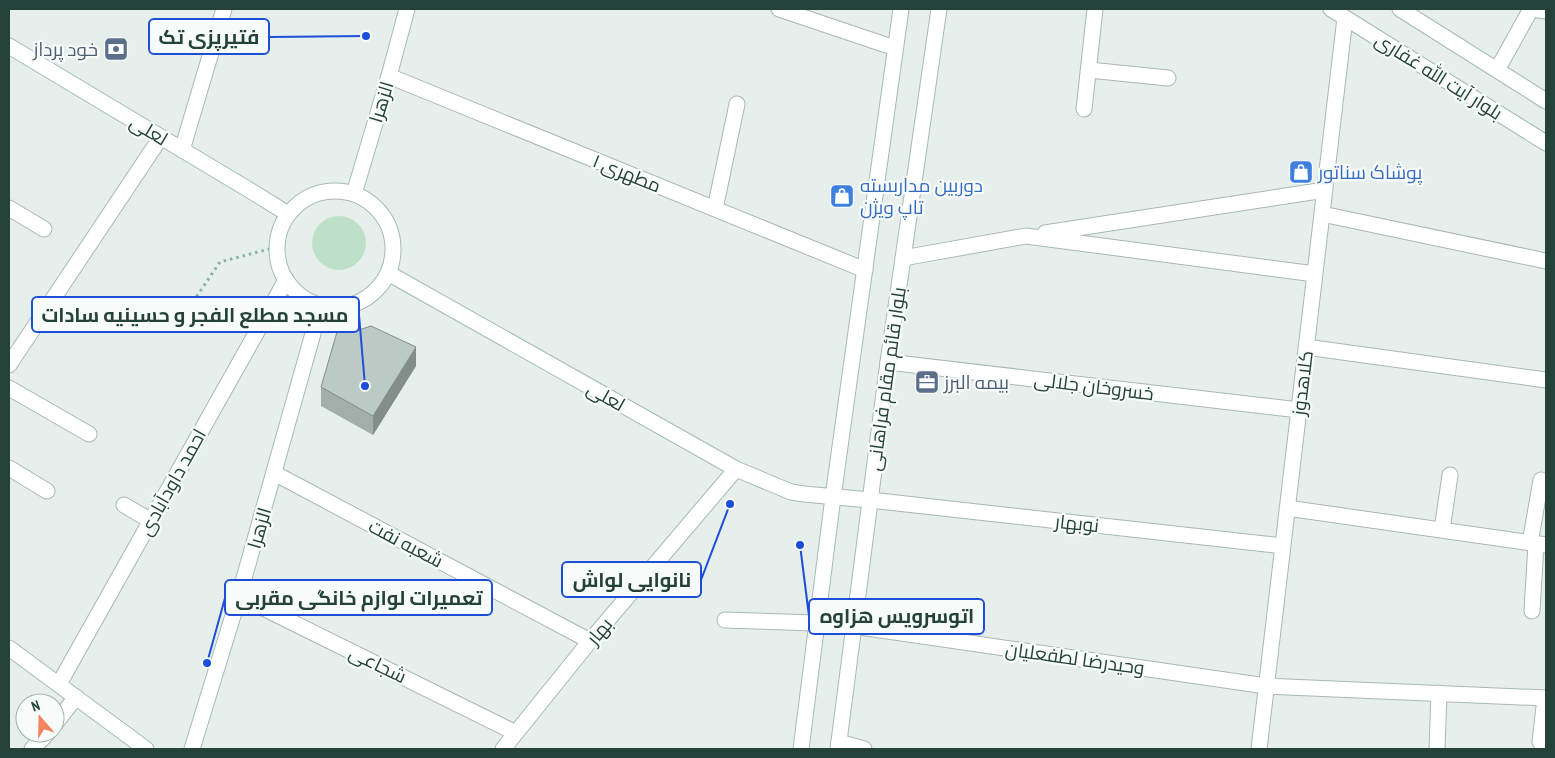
<svg xmlns="http://www.w3.org/2000/svg" width="1555" height="758" font-family="'PT Sans Narrow',Cairo,sans-serif">
<style>
.green{fill:#bfe0c8}
.lines{fill:none;stroke-linecap:round;stroke-linejoin:round}
.street-casing{stroke:#a8b8b2;stroke-width:17}
.secondary-casing{stroke:#a4bbb3;stroke-width:17}
.path{stroke:#86b3a5;stroke-width:3;stroke-dasharray:2.5 4;stroke-linecap:butt}
.street{stroke:#fff;stroke-width:15}
.secondary{stroke:#fff;stroke-width:15}
.wall{fill:#a1aea9}
.shaded-wall{fill:#838d89}
.building{fill:#bbcac4;stroke:#838d89}
.labels{text-anchor:middle;dominant-baseline:central;stroke-width:4.5;stroke-linejoin:round;paint-order:stroke}
.service-label{font-size:19px;fill:#4e5e75;stroke:#f7fbf9;text-anchor:end}
.street-label{font-size:19px;fill:#24423a;stroke:#f7fbf9}
.shop-label{font-size:19px;fill:#366cbe;stroke:#f7fbf9;text-anchor:start}
.leader{fill:none;stroke:#1d4ed8;stroke-width:2}
.callout-dot{fill:#1d4ed8;stroke:#f7fbf9;stroke-width:2}
.callout{fill:#f7fbf9;stroke:#1d4ed8;stroke-width:2}
.callout-label{font-size:20px;text-anchor:middle;font-weight:bold;fill:#24423a}
</style>
<rect width="100%" height="100%" fill="#e6efeb"/>
<path class="green" d="M312 243a27 27 0 1 1 54 0a27 27 0 1 1-54 0Z"/>
<g class="lines">
<defs>
<path id="street" d="M779 9 895 48
M1532 9 1546 11
M1089 70 1168 78
M389 76 865 270
M1084 109 1095 9
M182 150 224 9
M9 208 44 229
M715 209 737 104
M1322 214 1546 261
M1045 233 1325 190
M903 258 1026 236 1315 274
M1306 347 1546 380
M888 362 1299 410
M9 365 161 137
M9 388 89 434
M9 468 47 491
M274 473 590 641
M870 500 1283 546
M124 505 151 521
M1287 508 1546 545
M1442 530 1450 475
M1530 543 1541 480
M239 596 516 733
M1532 611 1536 544
M725 620 816 623
M853 626 1266 686 1546 698
M59 684 286 280
M1545 698 1540 742 1546 743
M55 724 76 697
M839 742 864 749
M32 749 48 733
M503 749 590 641 736 469
M1259 749 1345 18
M1437 749 1439 693"/>
<path id="secondary" d="M1331 9 1546 143
M1400 9 1546 101
M9 46 251 191 288 214
M1497 70 1531 9
M277 249a58 58 0 1 1 116 0a58 58 0 1 1-116 0Z
M354 194 389 76 407 9
M388 273 736 469 791 492 804 494 870 500
M9 648 146 749
M192 749 239 596 321 305
M801 749 833 497 901 9
M838 749 888 362 939 9"/>
</defs>
<use href="#street" class="street-casing"/>
<use href="#secondary" class="secondary-casing"/>
<path class="path" d="M182 318 220 262 277 247"/>
<use href="#street" class="street"/>
<use href="#secondary" class="secondary"/>
</g>
<path class="wall" d="M416 366 373 435 321 406V387Z"/>
<path class="shaded-wall" d="M416 347V366L373 435V416Z"/>
<path class="building" d="M371 326 416 347 373 416 321 387 337 332 356 331Z"/>
<defs>
<symbol id="bank-square" viewBox="-11 -11 22 22"><rect x="-9" y="-9" width="18" height="18" rx="4" fill="#5c6f8a" stroke="#f7fbf9"/><path d="M-6-4H6V4H-6ZM0-2.3a2.3 2.3 0 1 0 0 4.6a2.3 2.3 0 1 0 0-4.6Z" fill="#fff"/></symbol>
<symbol id="shop-square" viewBox="-11 -11 22 22"><rect x="-9" y="-9" width="18" height="18" rx="4" fill="#3f7fe0" stroke="#f7fbf9"/><path d="M-5-2.5h2.3a2.7 3.5 0 0 1 5.4 0H5L5.5 6h-11ZM-1.5-2.5h3a1.5 2.3 0 0 0-3 0Z" fill="#fff"/></symbol>
<symbol id="office-square" viewBox="-11 -11 22 22"><rect x="-9" y="-9" width="18" height="18" rx="4" fill="#5c6f8a" stroke="#f7fbf9"/><path d="M-6-3h4V-5.5h4V-3h4V5H-6ZM-1-4.5V-3h2v-1.5ZM-6 0V1H6V0Z" fill="#fff"/></symbol>
</defs>
<g fill-rule="evenodd">
<use href="#bank-square" x="102" y="35" width="28" height="28"/>
<use href="#shop-square" x="1287" y="158" width="28" height="28"/>
<use href="#shop-square" x="828" y="182" width="28" height="28"/>
<use href="#office-square" x="913" y="368" width="28" height="28"/>
</g>
<g class="labels">
<g class="service-label">
<text x="98" y="49">خود پرداز</text>
<text x="944" y="382" text-anchor="start">بیمه البرز</text>
</g>
<g class="street-label">
<text transform="translate(1439 76) rotate(32)">بلوار آیت الله غفاری</text>
<text transform="translate(381 102) rotate(-73)">الزهرا</text>
<text transform="translate(149 130) rotate(31)">لعلی</text>
<text transform="translate(627 173) rotate(22)">مطهری ۱</text>
<text transform="translate(886 379) rotate(-82)">بلوار قائم مقام فراهانی</text>
<text transform="translate(1302 383) rotate(-83)">کلاهدوز</text>
<text transform="translate(1094 386) rotate(7)">خسروخان جلالی</text>
<text transform="translate(606 396) rotate(29)">لعلی</text>
<text transform="translate(172 482) rotate(-61)">احمد داودآبادی</text>
<text transform="translate(1077 523) rotate(6)">نوبهار</text>
<text transform="translate(259 528) rotate(-74)">الزهرا</text>
<text transform="translate(406 543) rotate(28)">شعبه نفت</text>
<text transform="translate(599 631) rotate(-50)">بهار</text>
<text transform="translate(1075 658) rotate(8)">وحیدرضا لطفعلیان</text>
<text transform="translate(378 664) rotate(26)">شجاعی</text>
</g>
<g class="shop-label">
<text x="1318" y="172">پوشاک سناتور</text>
<text x="860" y="185">دوربین مداربسته<tspan x="860" dy="22">تاپ ویژن</tspan></text>
</g>
</g>
<path class="leader" d="M366 36L269 37M365 386L359 315M730 504L701 580M207 663L225 598M800 545L809 616"/>
<g class="callout-dot">
<circle cx="366" cy="36" r="5"/>
<circle cx="365" cy="386" r="5"/>
<circle cx="730" cy="504" r="5"/>
<circle cx="207" cy="663" r="5"/>
<circle cx="800" cy="545" r="5"/>
</g>
<g class="callout">
<rect x="149" y="19" width="120" height="35" rx="5"/>
<rect x="32" y="297" width="327" height="35" rx="5"/>
<rect x="562" y="562" width="139" height="35" rx="5"/>
<rect x="225" y="580" width="267" height="35" rx="5"/>
<rect x="809" y="599" width="175" height="35" rx="5"/>
</g>
<g class="callout-label">
<text x="209" y="44">فتیرپزی تک</text>
<text x="195" y="322">مسجد مطلع الفجر و حسینیه سادات</text>
<text x="632" y="587">نانوایی لواش</text>
<text x="359" y="605">تعمیرات لوازم خانگی مقربی</text>
<text x="897" y="623">اتوسرویس هزاوه</text>
</g>
<rect width="1555" height="758" fill="none" stroke="#24423a" stroke-width="20"/>
<g transform="translate(40 718) rotate(340)"><circle r="24" fill="#f7fbf9" stroke="#a3b1ad"/>
<path d="M0-4L9 19L0 12L-9 19Z" fill="#f4845f"/>
<text y="-8" font-size="14" font-weight="bold" text-anchor="middle" fill="#24423a">N</text>
</g>
</svg>
